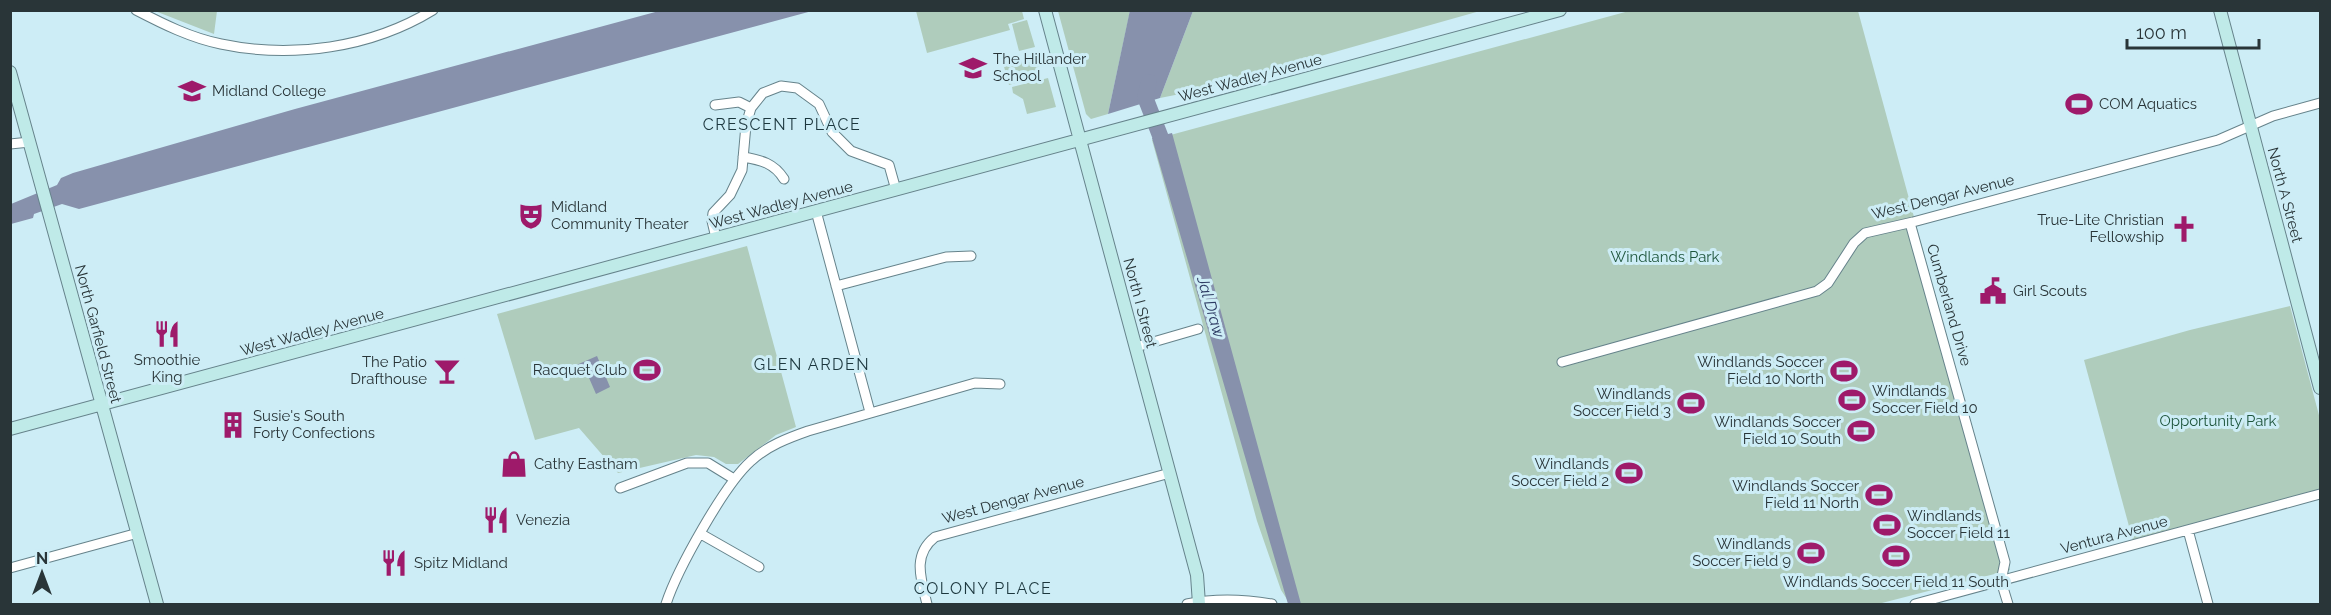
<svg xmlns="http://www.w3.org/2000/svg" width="2331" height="615" font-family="Raleway,sans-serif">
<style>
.green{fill:#afccbc}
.water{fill:#8791ac}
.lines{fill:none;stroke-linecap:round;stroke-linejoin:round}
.river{stroke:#8791ac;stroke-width:16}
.street-casing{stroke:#66838b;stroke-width:11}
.secondary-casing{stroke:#66838b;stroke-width:14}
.street{stroke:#fff;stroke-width:9}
.secondary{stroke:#bfeae8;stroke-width:12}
.labels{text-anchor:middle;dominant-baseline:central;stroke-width:6;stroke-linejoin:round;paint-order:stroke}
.poi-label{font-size:15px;fill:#293538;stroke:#cdedf6;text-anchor:start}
.street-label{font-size:15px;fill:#293538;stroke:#cdedf6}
.park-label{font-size:15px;fill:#1f563d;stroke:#cdedf6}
.neighbourhood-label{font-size:16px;letter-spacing:1.5px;fill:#1c373e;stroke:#cdedf6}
.water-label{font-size:16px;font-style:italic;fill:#2e3c64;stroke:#cdedf6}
</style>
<rect width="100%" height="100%" fill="#cdedf6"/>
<path class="green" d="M155 11H217L214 34Z
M916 11H1022L1024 19 1008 24 1010 30 927 53Z
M1058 11H1130L1108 114 1091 119 1086 114Z
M1193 11H1480L1200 90 1160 98Z
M1629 11H1858L2010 570 1878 604H1290L1281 590 1257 521 1152 140Z
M1027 20 1035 47 1019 51 1012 24Z
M1036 54 1041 72 1039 76 1009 85 1003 63Z
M1048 78 1056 107 1027 114 1023 99 1013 93 1012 87Z
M747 246 796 427 776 435 738 464H726L714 457 696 455 618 473 579 428 535 440 497 314Z
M2290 306 2320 419V491L2133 541 2084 360 2190 330Z"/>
<path class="water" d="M1130 10 1193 11 1160 98 1108 114Z
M659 11H812L79 209 62 204 34 214 33 218 11 224V204L57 185 61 178 73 173 295 109Z
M1172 133 1301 604H1288L1152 138Z
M597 356 610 387 596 394 586 371 577 375 574 366Z"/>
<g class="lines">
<path class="river" d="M1149 82 1145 97 1168 156"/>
<defs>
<path id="street" d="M136 10C163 24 191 38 221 44 292 59 371 48 433 10
M715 105 739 102 751 108
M10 144 30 142
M743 157C761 160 774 163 784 179
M816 211 870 412
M1910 223 2005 562 2001 581 2008 604
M716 238 712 221 713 213 730 195 742 170 746 125 751 108 763 93 781 86 797 88 819 104 832 132 851 151 889 165 896 190
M836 286 946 257 971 256
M1136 347 1198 329
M1562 362 1817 291 1828 283 1854 243 1865 233 1913 222 2218 140 2273 116 2320 103
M620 488 687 463H708L734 479
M2188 530 2208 604
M701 534 759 567
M10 568 138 533
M666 604C677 570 724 485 751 461 767 446 788 438 808 431L975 383 1000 384
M927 604C921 579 912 555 935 537L1170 473
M1187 604C1216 598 1242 599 1272 604
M1915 604 2320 494"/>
<path id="secondary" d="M1045 10 1197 575 1199 604
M2220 10 2320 388
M10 72 157 604
M10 429 1560 10"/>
</defs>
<use href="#street" class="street-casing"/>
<use href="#secondary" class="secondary-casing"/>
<use href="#street" class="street"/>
<use href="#secondary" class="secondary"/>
</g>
<defs>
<symbol id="school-bare" viewBox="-9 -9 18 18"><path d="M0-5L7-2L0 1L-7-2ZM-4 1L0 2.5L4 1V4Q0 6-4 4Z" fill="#9e1a6a" stroke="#cdedf6" stroke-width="2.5" paint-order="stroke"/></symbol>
<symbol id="university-bare" viewBox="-9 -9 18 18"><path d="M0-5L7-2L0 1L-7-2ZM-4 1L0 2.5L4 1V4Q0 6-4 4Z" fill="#9e1a6a" stroke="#cdedf6" stroke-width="2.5" paint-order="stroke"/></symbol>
<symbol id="stadium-bare" viewBox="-9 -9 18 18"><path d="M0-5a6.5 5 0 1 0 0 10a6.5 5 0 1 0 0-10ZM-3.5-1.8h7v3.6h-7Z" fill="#9e1a6a" stroke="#cdedf6" stroke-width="2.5" paint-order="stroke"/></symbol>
<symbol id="theatre-bare" viewBox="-9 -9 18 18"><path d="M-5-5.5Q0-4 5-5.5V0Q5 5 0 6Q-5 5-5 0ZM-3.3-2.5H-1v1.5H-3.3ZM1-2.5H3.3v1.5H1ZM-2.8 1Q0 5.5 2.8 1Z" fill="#9e1a6a" stroke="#cdedf6" stroke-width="2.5" paint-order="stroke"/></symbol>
<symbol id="church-bare" viewBox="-9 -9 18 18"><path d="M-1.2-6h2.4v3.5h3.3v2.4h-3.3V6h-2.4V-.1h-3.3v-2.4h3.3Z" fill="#9e1a6a" stroke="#cdedf6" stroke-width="2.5" paint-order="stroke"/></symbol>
<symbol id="civic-bare" viewBox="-9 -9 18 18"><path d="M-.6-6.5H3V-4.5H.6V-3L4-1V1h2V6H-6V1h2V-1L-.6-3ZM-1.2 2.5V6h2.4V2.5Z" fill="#9e1a6a" stroke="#cdedf6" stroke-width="2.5" paint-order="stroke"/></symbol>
<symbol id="restaurant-bare" viewBox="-9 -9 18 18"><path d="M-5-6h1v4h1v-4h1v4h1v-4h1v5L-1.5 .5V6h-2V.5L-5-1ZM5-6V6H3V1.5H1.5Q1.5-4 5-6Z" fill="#9e1a6a" stroke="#cdedf6" stroke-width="2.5" paint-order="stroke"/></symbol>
<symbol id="bar-bare" viewBox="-9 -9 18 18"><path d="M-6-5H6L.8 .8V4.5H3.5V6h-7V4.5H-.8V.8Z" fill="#9e1a6a" stroke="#cdedf6" stroke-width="2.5" paint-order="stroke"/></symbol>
<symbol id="building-bare" viewBox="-9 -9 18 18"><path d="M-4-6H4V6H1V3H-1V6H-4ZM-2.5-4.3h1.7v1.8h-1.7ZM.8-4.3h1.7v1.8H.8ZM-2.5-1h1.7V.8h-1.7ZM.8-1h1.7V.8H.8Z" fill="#9e1a6a" stroke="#cdedf6" stroke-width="2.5" paint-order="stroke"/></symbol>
<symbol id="shop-bare" viewBox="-9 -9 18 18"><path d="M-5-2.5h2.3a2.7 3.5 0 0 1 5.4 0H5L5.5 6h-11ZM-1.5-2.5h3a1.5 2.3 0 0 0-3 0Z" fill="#9e1a6a" stroke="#cdedf6" stroke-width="2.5" paint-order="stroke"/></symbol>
</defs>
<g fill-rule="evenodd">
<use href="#school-bare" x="954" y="49" width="38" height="38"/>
<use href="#university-bare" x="173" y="72" width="38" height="38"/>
<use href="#stadium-bare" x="2060" y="85" width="38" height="38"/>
<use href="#theatre-bare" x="512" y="197" width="38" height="38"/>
<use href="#church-bare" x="2165" y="210" width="38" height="38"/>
<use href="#civic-bare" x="1974" y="272" width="38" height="38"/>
<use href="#restaurant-bare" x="148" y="315" width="38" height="38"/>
<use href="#stadium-bare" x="628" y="351" width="38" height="38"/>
<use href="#bar-bare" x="428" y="352" width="38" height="38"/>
<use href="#stadium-bare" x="1825" y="352" width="38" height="38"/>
<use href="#stadium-bare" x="1833" y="381" width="38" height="38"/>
<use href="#stadium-bare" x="1672" y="384" width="38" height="38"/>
<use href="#building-bare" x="214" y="406" width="38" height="38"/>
<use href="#stadium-bare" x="1842" y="412" width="38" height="38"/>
<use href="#shop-bare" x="495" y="445" width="38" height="38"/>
<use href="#stadium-bare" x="1610" y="454" width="38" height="38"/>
<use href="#stadium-bare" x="1860" y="476" width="38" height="38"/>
<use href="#restaurant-bare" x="477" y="501" width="38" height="38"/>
<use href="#stadium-bare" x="1868" y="506" width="38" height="38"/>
<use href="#stadium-bare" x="1792" y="534" width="38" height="38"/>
<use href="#stadium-bare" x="1877" y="537" width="38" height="38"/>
<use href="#restaurant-bare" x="375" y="544" width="38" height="38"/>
</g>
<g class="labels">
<g class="poi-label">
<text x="993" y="59">The Hillander<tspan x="993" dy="17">School</tspan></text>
<text x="212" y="91">Midland College</text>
<text x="2099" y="104">COM Aquatics</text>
<text x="551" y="207">Midland<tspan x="551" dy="17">Community Theater</tspan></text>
<text x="2164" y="220" text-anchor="end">True-Lite Christian<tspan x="2164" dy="17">Fellowship</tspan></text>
<text x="2013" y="291">Girl Scouts</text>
<text x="167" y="360" text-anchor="middle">Smoothie<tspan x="167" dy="17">King</tspan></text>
<text x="427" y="362" text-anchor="end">The Patio<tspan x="427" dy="17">Drafthouse</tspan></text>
<text x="1824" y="362" text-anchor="end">Windlands Soccer<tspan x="1824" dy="17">Field 10 North</tspan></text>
<text x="627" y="370" text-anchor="end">Racquet Club</text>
<text x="1872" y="391">Windlands<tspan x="1872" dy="17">Soccer Field 10</tspan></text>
<text x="1671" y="394" text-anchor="end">Windlands<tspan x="1671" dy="17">Soccer Field 3</tspan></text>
<text x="253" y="416">Susie's South<tspan x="253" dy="17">Forty Confections</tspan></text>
<text x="1841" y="422" text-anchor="end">Windlands Soccer<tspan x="1841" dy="17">Field 10 South</tspan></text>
<text x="534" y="464">Cathy Eastham</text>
<text x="1609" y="464" text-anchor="end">Windlands<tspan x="1609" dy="17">Soccer Field 2</tspan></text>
<text x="1859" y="486" text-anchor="end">Windlands Soccer<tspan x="1859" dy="17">Field 11 North</tspan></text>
<text x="1907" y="516">Windlands<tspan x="1907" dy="17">Soccer Field 11</tspan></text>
<text x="516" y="520">Venezia</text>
<text x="1791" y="544" text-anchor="end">Windlands<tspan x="1791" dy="17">Soccer Field 9</tspan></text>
<text x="414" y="563">Spitz Midland</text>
<text x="1896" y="582" text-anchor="middle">Windlands Soccer Field 11 South</text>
</g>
<g class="street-label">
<text transform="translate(1250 78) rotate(-15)">West Wadley Avenue</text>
<text transform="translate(2285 195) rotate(75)">North A Street</text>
<text transform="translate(1943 197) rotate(-14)">West Dengar Avenue</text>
<text transform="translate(781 205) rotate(-15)">West Wadley Avenue</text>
<text transform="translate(1140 303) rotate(75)">North I Street</text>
<text transform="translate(1949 305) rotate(74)">Cumberland Drive</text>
<text transform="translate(312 332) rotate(-15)">West Wadley Avenue</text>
<text transform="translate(98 334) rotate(75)">North Garfield Street</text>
<text transform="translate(1013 500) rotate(-15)">West Dengar Avenue</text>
<text transform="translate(2114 535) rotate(-15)">Ventura Avenue</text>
</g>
<g class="park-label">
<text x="1665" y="257">Windlands Park</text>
<text x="2218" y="421">Opportunity Park</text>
</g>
<g class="neighbourhood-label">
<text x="782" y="124">CRESCENT PLACE</text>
<text x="812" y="364">GLEN ARDEN</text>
<text x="983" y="588">COLONY PLACE</text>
</g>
<g class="water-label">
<text transform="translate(1211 307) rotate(74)">Jal Draw</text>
</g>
</g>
<rect width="2331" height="615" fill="none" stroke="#293538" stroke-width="24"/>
<g transform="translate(42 573)" stroke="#cdedf6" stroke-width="4.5" paint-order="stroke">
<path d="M0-4.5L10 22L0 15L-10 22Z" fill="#293538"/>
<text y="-9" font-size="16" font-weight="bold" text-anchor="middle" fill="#293538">N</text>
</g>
<path d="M2127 39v9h132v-9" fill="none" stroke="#293538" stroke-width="3"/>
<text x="2136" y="39" font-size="18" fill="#293538" stroke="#cdedf6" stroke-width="4.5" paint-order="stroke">100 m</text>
</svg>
